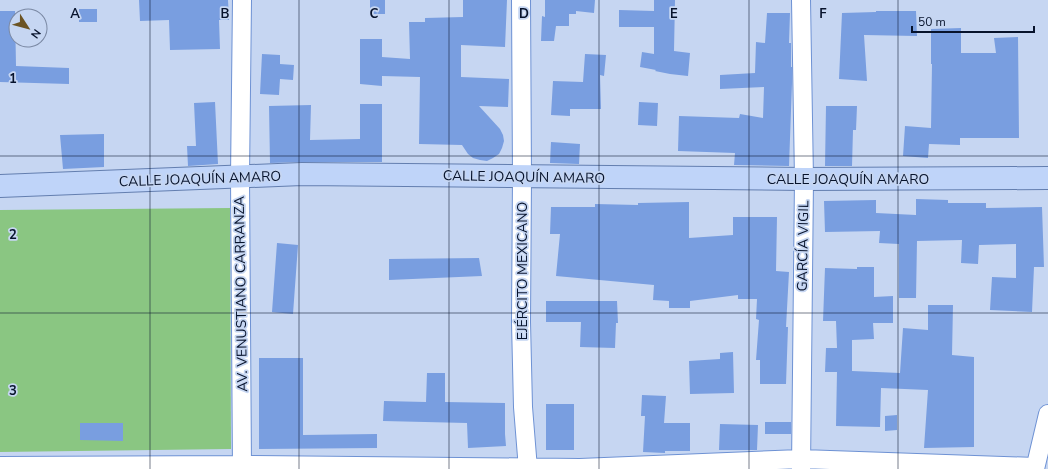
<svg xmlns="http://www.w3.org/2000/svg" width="1048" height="469" font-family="'Nunito Sans',sans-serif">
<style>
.green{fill:#8ac682}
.building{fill:#799ee0}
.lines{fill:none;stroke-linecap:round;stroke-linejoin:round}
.minor-casing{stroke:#6e92d4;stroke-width:20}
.primary-casing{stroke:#637eaf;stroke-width:24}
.minor{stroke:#fff;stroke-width:18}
.primary{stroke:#bfd4f9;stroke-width:22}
.grid{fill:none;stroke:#07132c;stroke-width:1;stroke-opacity:0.55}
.labels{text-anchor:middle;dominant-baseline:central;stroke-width:3.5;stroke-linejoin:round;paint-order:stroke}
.street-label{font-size:14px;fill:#07132c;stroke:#c6d6f2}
.grid-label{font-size:13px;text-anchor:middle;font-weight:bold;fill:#07132c;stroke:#c6d6f2;stroke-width:3.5;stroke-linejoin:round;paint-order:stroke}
</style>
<rect width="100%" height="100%" fill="#c6d6f2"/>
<path class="green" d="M230 208 231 449 0 452V210Z"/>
<path class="building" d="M139 0H228L229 20H219L220 49 170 50 169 20 140 21Z
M370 0H385V14H370Z
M463 0H507L505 47 461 45V77L509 79 508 107 479 106 500 129 503 135 504 141 502 148 499 154 493 158 487 161 480 160 473 158 468 154 462 145 419 144 420 77 382 76V86L360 84V39H382V57L410 59 409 22H425V18L463 17Z
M545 0H595L594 13 576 11V14H569V26H556L554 41H541L542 16 545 17Z
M654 0H675L674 51 690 53 688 76 670 74 655 71 656 70 640 67 642 52 654 54V27H619V10L654 11Z
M79 9H97V22H79Z
M0 11H15L16 66 69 68V84L0 82Z
M876 11H916L917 36 864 35 867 81 839 79 842 13 876 12Z
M767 13H790L789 43H791V67H792V83L789 166 734 165 735 153 678 151 679 116 739 118 740 114 763 118 764 87 720 89V75L755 73 756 42 765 43Z
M961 28V53H996L994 38 1018 37 1019 138H960V145L929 144 928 158 903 156 905 126 931 128 932 64H931V29Z
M262 54 280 55V64L294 65 293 80 280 79 279 95 260 94Z
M585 54 606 55 604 76 600 75 601 109H570V116L551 115 553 81 583 82Z
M215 102 218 164 188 166 187 146H196L194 103Z
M639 102 658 103 657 126 638 125Z
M360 104H382V162H302L270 163 269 106 311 105 310 140 360 139Z
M826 106H857L856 130H853L852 166H825Z
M104 134V167L63 169 60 135Z
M551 142 580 144 579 164 550 163Z
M916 199 948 200V203H986V208L1042 207 1044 267H1034L1032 312 990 310 992 277 1016 278V244L979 245 978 264 961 263 962 240 917 241 916 298H899V244L879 243 880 231 825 232 824 201 876 200V213L916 215Z
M689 202V238L733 235V217H777L776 271 789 272 786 327H788L786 384H760V360H756L759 320 756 319 757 299H738V295L690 301V308H669V301L653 300 654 285 556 276 560 234H550L551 207H595V204L638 205V203Z
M277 243 298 245 293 314 272 312Z
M479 258 482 276 389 280V259Z
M857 267H874V297L893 296V323H873L874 339 852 340V371L900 373 903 328 928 330V305H953L952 355 974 357V447L924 448 928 390 881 388 880 427 836 426 837 372H825L826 348H837L836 321H823L825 268 857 269Z
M546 301H617L618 323H616L615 348 580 347 581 322H546Z
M733 352 734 393 690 394 689 361 720 359V353Z
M259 358H303V435L377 434V448L259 449Z
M427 373H445V402L505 403V434L506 446 468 448 467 423 383 421 384 401 426 402Z
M642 395 666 396 664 423H690V451H665V453L643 452 645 416H641Z
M546 404H574V450H546Z
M897 415V430L885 431V416Z
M765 422H791V434H765Z
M80 423H123V441L80 440Z
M720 424 758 425 757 450H719Z"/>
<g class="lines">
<defs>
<path id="minor" d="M521 0 522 177 521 322 523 407 528 469
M0 466 243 465 580 468 801 459 1035 467
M242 469 240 177 242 0
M801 469 804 179 801 0
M1035 469 1048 414"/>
<path id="primary" d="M0 186 302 174 804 179 1048 178"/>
</defs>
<use href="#minor" class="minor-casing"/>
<use href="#primary" class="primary-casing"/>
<use href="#minor" class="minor"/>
<use href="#primary" class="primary"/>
</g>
<path class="grid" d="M150 0V469M299 0V469M449 0V469M599 0V469M749 0V469M898 0V469M0 156H1048M0 313H1048"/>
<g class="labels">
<g class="street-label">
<text transform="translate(524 177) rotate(1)">CALLE JOAQUÍN AMARO</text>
<text transform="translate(200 179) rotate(-2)">CALLE JOAQUÍN AMARO</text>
<text x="848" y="179">CALLE JOAQUÍN AMARO</text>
<text transform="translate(803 246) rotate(-89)">GARCÍA VIGIL</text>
<text transform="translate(522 271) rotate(-90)">EJÉRCITO MEXICANO</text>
<text transform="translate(241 294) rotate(-91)">AV. VENUSTIANO CARRANZA</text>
</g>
</g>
<g class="grid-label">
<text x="75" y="18">A</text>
<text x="225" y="18">B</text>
<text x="374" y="18">C</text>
<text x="524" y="18">D</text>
<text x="674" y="18">E</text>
<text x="823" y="18">F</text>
<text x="13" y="83">1</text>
<text x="13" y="239">2</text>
<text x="13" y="395">3</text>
</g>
<g transform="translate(28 28) rotate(126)"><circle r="19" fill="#c6d6f2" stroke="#7a88a3"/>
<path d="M0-3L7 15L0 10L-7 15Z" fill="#6c5424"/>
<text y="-6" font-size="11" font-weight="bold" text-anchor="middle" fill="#07132c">N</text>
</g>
<path d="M912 26v6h122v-6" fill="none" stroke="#07132c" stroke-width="2"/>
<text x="918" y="26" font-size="12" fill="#07132c" stroke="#c6d6f2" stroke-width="3" paint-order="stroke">50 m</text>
</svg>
